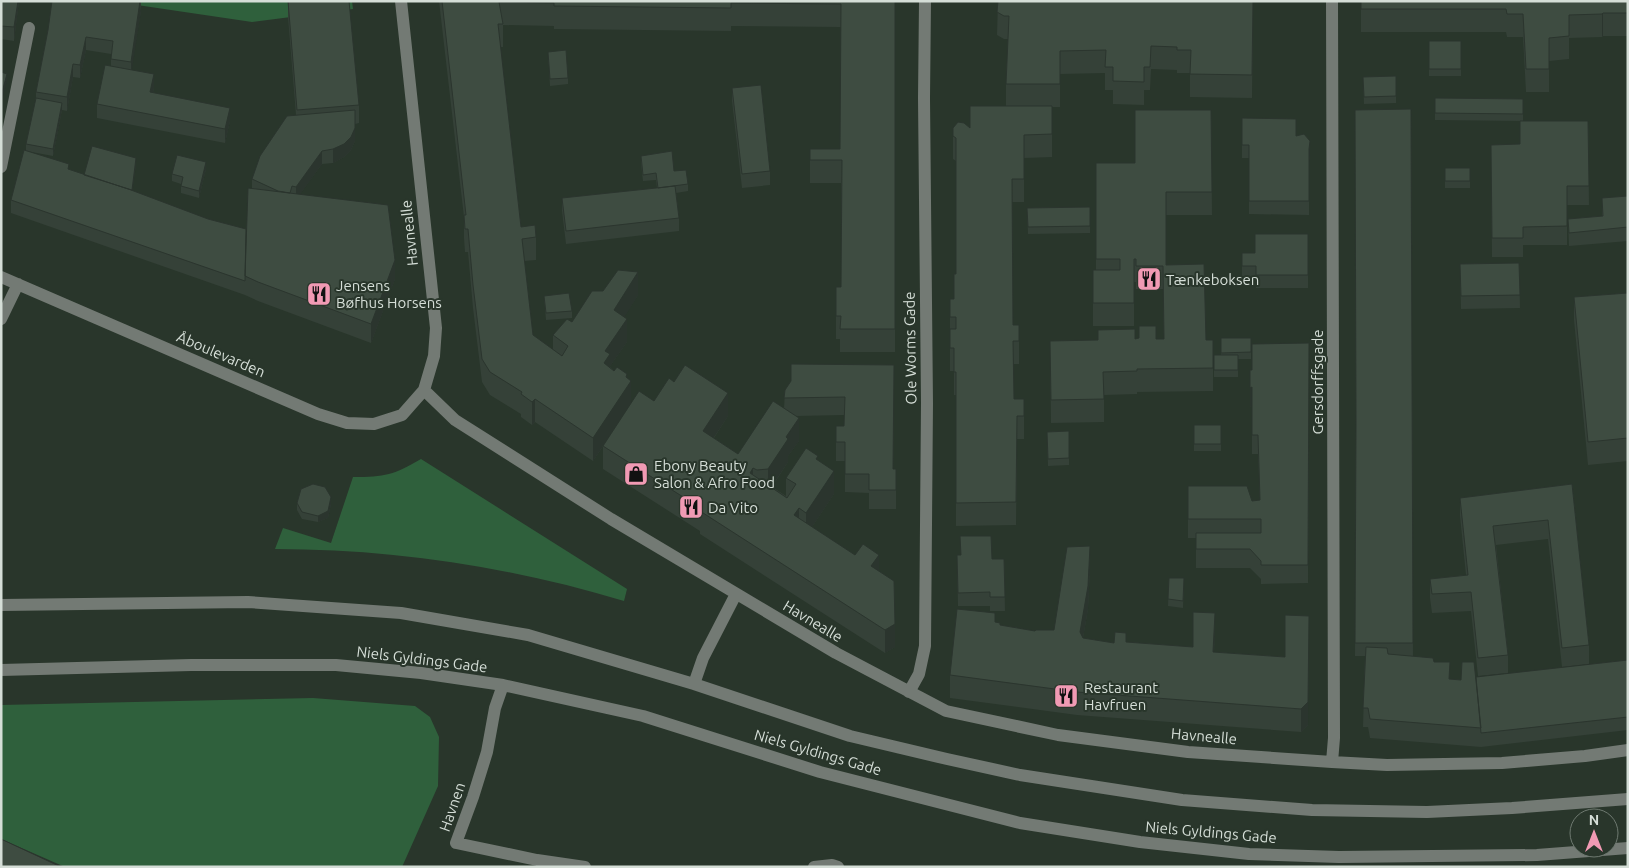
<svg xmlns="http://www.w3.org/2000/svg" width="1629" height="868" font-family="Ubuntu,sans-serif">
<style>
.green{fill:#2f603c}
.lines{fill:none;stroke-linecap:round;stroke-linejoin:round}
.minor{stroke:#737a74;stroke-width:12}
.wall{fill:#354138}
.shaded-wall{fill:#2b352e}
.building{fill:#3e4c41;stroke:#2b352e}
.labels{text-anchor:middle;dominant-baseline:central;stroke-width:4;stroke-linejoin:round;paint-order:stroke}
.street-label{font-size:15px;fill:#d5ded7;stroke:#29362b}
.poi-label{font-size:15px;fill:#d5ded7;stroke:#29362b;text-anchor:start}
</style>
<rect width="100%" height="100%" fill="#29362b"/>
<path class="green" d="M110 1H352L353 9 252 22Z
M421 459 627 589 624 601C511 567 393 549 275 549L283 528 331 543 353 477C385 477 394 475 421 459Z
M313 698 415 706 430 717 439 737 438 786 402 867H65L1 839V705Z"/>
<g class="lines">
<path class="minor" d="M1 167 29 28
M1 277 318 414 347 423 374 424 402 415 424 390 434 356 436 328 401 1
M1 319 18 284
M424 390 455 420 611 519 836 653 946 711 1058 735 1188 752 1332 762 1387 765 1502 763 1585 756 1628 750
M1 605 248 602 401 613 528 635 694 684 850 736 947 759 1020 775 1182 800 1312 810 1427 812 1512 808 1628 799
M1 670 191 665H336L421 673 503 685 643 716 820 772 1020 823 1140 842 1249 854 1339 857 1537 855 1628 848
M694 684 703 658 736 594
M503 685 495 708 487 752 473 797 456 843 537 860 585 867
M909 692 919 674 925 646 927 403 924 98 925 1
M1332 762 1334 738 1332 1
M814 867 832 865 838 867"/>
</g>
<path class="wall" d="M1 1H19L14 41 1 39Z
M141 1V11L131 70 154 88 153 93 230 121 225 143 97 118V104L111 66V54L86 50 80 78 73 77 67 111 62 110 53 156 26 151V144L36 98V92L48 30Z
M288 1 359 105V123L355 124V141L351 150 344 157 333 163 322 164 300 194 395 279 371 343 258 301 245 295 11 213V200L69 170 84 175 136 165 132 191 208 219 246 229 252 188V179L296 115 288 17Z
M439 1H895V352H840V339H836V287H841V183H810V149H840L841 27 731 26V31L554 29V26L503 25V47H500L521 227 536 237V260L524 261 533 335 553 350V335L572 322 638 295 624 317 627 342 610 366V367L614 371 627 378 631 403 654 401 728 416 714 438 738 454 784 409 785 390 894 365 893 469H896V509H869V493L845 492V461H836V426H844V415L796 416 799 441 788 456V462L772 487 786 496V478L818 460 834 494 812 527 879 571 895 647 885 653 700 534V531L603 469V446L610 436 593 461 535 422 532 425 521 417V414L490 395 482 382 473 308 468 252H465L464 238V217Z
M998 1H1253L1252 98 1190 97V73H1177V70L1151 69 1150 90H1144V105L1113 104V90H1105V73L1060 74V107H1052V157L1024 158V202H1012L1013 325H1019V364H1013L1014 399H1024V439H1017L1016 525 956 526V395H954V371H950V299H954L956 274V161L953 159V128H970L1006 106V84L1008 39H1004L997 35Z
M1361 1H1628V36H1603L1602 37 1569 38V59L1549 61V92H1526L1523 37H1507L1506 32H1361Z
M1429 41H1461V76H1429Z
M548 52 568 78V84L550 86Z
M1396 76V103L1364 104 1363 77Z
M732 88 770 171V185L742 188 732 101Z
M1435 98 1523 99V121L1435 120Z
M1411 109 1413 656 1434 662 1450 679 1461 680 1476 677 1628 660V730L1481 747 1370 738 1368 727H1363L1365 656H1355L1356 429Z
M1211 110 1212 215H1166V265L1206 340H1213V391L1137 392V394L1104 395V422L1051 423 1050 341 1135 339H1164L1163 289H1136V282H1134V326H1093V270H1096V163H1135Z
M1242 118 1296 136 1310 155 1309 161V215L1249 214V158H1242Z
M1588 121 1589 205H1567V245H1523V257H1492L1491 145 1520 144Z
M641 156 674 171 688 184V191L676 193 679 218V231L566 244 562 211V198L657 188 656 180 643 181 641 163Z
M1445 168H1470V188H1445Z
M206 169 199 198 181 193V184L172 181V174Z
M1628 196V241L1569 246 1568 219 1602 216V198Z
M1090 207V233L1028 234 1027 208Z
M1308 234V288H1256V280H1242V253H1255Z
M1519 263 1520 308 1461 309 1460 264Z
M1628 293V461L1588 465 1574 320V297Z
M544 296 572 311V318L546 320Z
M1221 338H1251V359H1238V377H1214V355H1221Z
M1309 343 1308 583 1261 584V579L1250 568H1196V538H1188V486L1252 501 1260 500 1258 454H1252V406L1250 407 1252 370Z
M1194 425H1221V451H1194Z
M1069 431V465L1048 466 1047 432Z
M1572 484 1589 645V664L1562 667 1548 539 1496 545 1508 655V673L1478 676 1471 611 1432 613 1430 598V579L1466 575 1460 516V498Z
M297 503 331 504 328 518 318 522 302 519 297 510Z
M957 555 992 559H1004L1005 611H990V606H958Z
M1090 569 1088 609 1083 638 1114 643 1126 642 1193 647 1215 636 1214 652 1285 657 1308 725 1301 732 1077 715 950 698V675L995 622 1000 625 1035 631 1054 630Z
M1169 578H1184L1183 608 1168 606Z"/>
<path class="shaded-wall" d="M18 1H19L14 41V27Z
M140 1 141 11 131 76V62Z
M1603 13V36L1602 37V14Z
M86 37V50L80 78V65Z
M73 64V77L67 111V97Z
M7 74V81L1 103V96Z
M154 74V88L150 106V92Z
M62 103V110L53 156V149Z
M230 108V121L225 143V129Z
M355 128V141L351 150 344 157 333 163V149Z
M1310 141V155L1309 162V149Z
M322 151V164L296 200V187Z
M136 158V165L131 203V196Z
M206 162V169L199 198V191Z
M395 260V279L371 343V324Z
M638 272V295L614 334V310Z
M627 319V342L610 366V377L604 386 605 351Z
M627 374V387L631 381V404L593 461V438Z
M1252 387V406L1250 407V388Z
M728 393V416L703 454V431Z
M535 399V422L532 425V402Z
M799 418V441L788 456V462L768 492V469L786 437Z
M753 468V491L750 473Z
M834 471V494L806 536V513Z
M331 497V504L328 518 318 522V516Z
M799 508V531L794 515Z
M1090 546V569L1088 609 1080 655V632Z
M879 555V578L871 566Z
M1215 613V636L1213 675V652Z
M895 624V647L885 653V630Z
M1309 639 1308 725 1301 732V709Z"/>
<path class="building" d="M1 1H18L14 27 1 26Z
M52 1H140L131 62 111 59 113 41 86 37 80 65 73 64 67 97 36 92 48 30Z
M288 1H349L359 105 297 110Z
M442 1H895V329H840L841 316H836V287H841L842 160H810V149H840L841 4 731 3V8L554 6V3L499 2 503 24H498L521 227 535 225 536 237 522 239 533 335 562 356 568 346 553 335 567 319 572 322 592 291H603L618 270 638 272 614 310 627 319 605 351 610 354 604 363 614 371 617 367 627 374 626 377 631 381 593 438 535 399 532 402 521 394 522 392 490 372 482 359 473 285 468 229H465L464 215H466Z
M998 1H1253L1252 75 1190 74 1191 50H1177V47L1151 46 1150 67H1144V82L1113 81V67H1105L1106 50 1060 51V84H1006L1009 16H1004L997 12Z
M1361 1H1628V13H1603L1602 14 1569 15V36L1549 38V69H1526L1523 14H1507L1506 9H1361Z
M1429 41H1461V69H1429Z
M566 50 568 78 550 79 548 52Z
M105 65 154 74 150 92 230 108 225 129 97 104Z
M1 72 7 74 1 96Z
M1396 76V96L1364 97 1363 77Z
M761 85 770 171 742 174 732 88Z
M36 98 62 103 53 149 26 144Z
M1435 98 1523 99V114L1435 113Z
M970 106H1052V134L1024 135V179H1012L1013 325H1019V341H1013L1014 399H1024V416H1017L1016 502 956 503V372H954V348H950V329H956V317H950V299H954V274H956V138L953 136V128L958 122 964 123 970 128Z
M1411 109 1413 643H1355L1356 423 1355 110Z
M355 110V128L351 137 344 144 333 149 322 151 296 187 292 186 290 193 278 191 252 179 260 156 287 116Z
M1135 110H1211L1212 192H1166V265L1204 264 1206 340H1213V368L1137 369V371L1103 372 1104 399 1051 400 1050 341 1098 340V330L1135 329V339L1139 338V326H1156V339H1164L1163 266H1136V259H1134V303H1093V270H1120V259H1096V163H1135Z
M1242 118 1296 119V136L1304 134 1310 141 1309 149V201H1249V145H1242Z
M1520 121H1588L1589 186H1567V226L1523 227V238H1492L1491 145 1520 144Z
M92 146 136 158 132 190 84 175Z
M24 150 69 164 68 169 131 190 208 219 246 229 245 281 11 200Z
M672 151 674 171 686 170 688 184 658 188 656 173 643 175 641 156Z
M177 155 206 162 199 191 181 186 183 177 172 174Z
M1445 168H1470V181H1445Z
M675 186 679 218 566 231 562 198Z
M248 188 388 205 395 260 371 324 258 282 245 276Z
M1628 196V227L1569 233 1568 219 1603 216 1602 198Z
M1090 207V226L1028 227 1027 208Z
M1255 234H1308V275H1256V266H1242V253H1255Z
M1519 263 1520 295 1461 296 1460 264Z
M569 293 572 311 546 313 544 296Z
M1628 293V438L1588 442 1574 297Z
M1221 338H1251V352L1221 353Z
M1309 343 1308 565H1261V561L1250 549H1196V533H1261V519H1188V486H1247L1252 501 1260 500 1258 435H1252V387L1250 388V370H1252V344Z
M1214 355H1238V370H1214Z
M791 364 894 365 893 469H896V490H869V474H845V442H836V426H844L845 397 784 398 785 390 791 381Z
M685 365 728 393 703 431 738 454 773 401 799 418 786 437 788 439 768 469 757 470 753 468 750 473 787 498 796 484 786 478 806 448 818 456 816 459 834 471 806 513 799 508 794 515 855 555 863 544 879 555 871 566 894 581 895 624 885 630 700 511 702 509 603 446 639 391 654 401 669 378 674 382Z
M1194 425H1221V444H1194Z
M1069 431V458L1048 459 1047 432Z
M313 484 325 487 331 497 328 511 318 516 302 512 297 503 301 489Z
M1572 484 1589 645 1562 648 1548 520 1493 526 1508 655 1478 658 1471 592 1432 594 1430 579 1468 575 1460 498Z
M960 536H991L992 559H1004L1005 597H990V592L958 593 957 555H961Z
M1090 546 1088 586 1080 632 1083 638 1114 643 1115 632 1126 633V642L1193 647V612L1215 613 1213 652 1285 657V615L1309 616 1308 702 1301 709 1077 692 950 675 957 609 995 613V622L1000 623V625L1035 631 1036 630H1054L1067 547Z
M1169 578H1184L1183 601 1168 599Z
M1366 647 1387 648 1388 654 1433 658 1434 662H1450L1449 679 1461 680 1462 662H1474L1481 728 1370 719 1368 708H1363Z
M1628 660V717L1481 733 1476 677Z
M1 839 61 867H1Z"/>
<defs>
<symbol id="restaurant-square" viewBox="-11 -11 22 22"><rect x="-9" y="-9" width="18" height="18" rx="4" fill="#f19ab4" stroke="#29362b"/><path d="M-5-6h1v4h1v-4h1v4h1v-4h1v5L-1.5 .5V6h-2V.5L-5-1ZM5-6V6H3V1.5H1.5Q1.5-4 5-6Z" fill="#111"/></symbol>
<symbol id="shop-square" viewBox="-11 -11 22 22"><rect x="-9" y="-9" width="18" height="18" rx="4" fill="#f19ab4" stroke="#29362b"/><path d="M-5-2.5h2.3a2.7 3.5 0 0 1 5.4 0H5L5.5 6h-11ZM-1.5-2.5h3a1.5 2.3 0 0 0-3 0Z" fill="#111"/></symbol>
</defs>
<g fill-rule="evenodd">
<use href="#restaurant-square" x="1135" y="265" width="28" height="28"/>
<use href="#restaurant-square" x="305" y="280" width="28" height="28"/>
<use href="#shop-square" x="622" y="460" width="28" height="28"/>
<use href="#restaurant-square" x="677" y="493" width="28" height="28"/>
<use href="#restaurant-square" x="1052" y="682" width="28" height="28"/>
</g>
<g class="labels">
<g class="street-label">
<text transform="translate(409 233) rotate(-96)">Havnealle</text>
<text transform="translate(910 348) rotate(-91)">Ole Worms Gade</text>
<text transform="translate(221 354) rotate(23)">Åboulevarden</text>
<text transform="translate(1317 382) rotate(-90)">Gersdorffsgade</text>
<text transform="translate(813 621) rotate(31)">Havnealle</text>
<text transform="translate(422 659) rotate(7)">Niels Gyldings Gade</text>
<text transform="translate(1204 736) rotate(5)">Havnealle</text>
<text transform="translate(818 752) rotate(16)">Niels Gyldings Gade</text>
<text transform="translate(452 807) rotate(-71)">Havnen</text>
<text transform="translate(1211 832) rotate(5)">Niels Gyldings Gade</text>
</g>
<g class="poi-label">
<text x="1166" y="279">Tænkeboksen</text>
<text x="336" y="285">Jensens<tspan x="336" dy="17">Bøfhus Horsens</tspan></text>
<text x="654" y="465">Ebony Beauty<tspan x="654" dy="17">Salon &amp; Afro Food</tspan></text>
<text x="708" y="507">Da Vito</text>
<text x="1084" y="687">Restaurant<tspan x="1084" dy="17">Havfruen</tspan></text>
</g>
</g>
<rect width="1629" height="868" fill="none" stroke="#d5ded7" stroke-width="5"/>
<g transform="translate(1594 833)"><circle r="24" fill="#29362b" stroke="#6e7970"/>
<path d="M0-4L9 19L0 12L-9 19Z" fill="#f19ab4"/>
<text y="-8" font-size="14" font-weight="bold" text-anchor="middle" fill="#d5ded7">N</text>
</g>
</svg>
